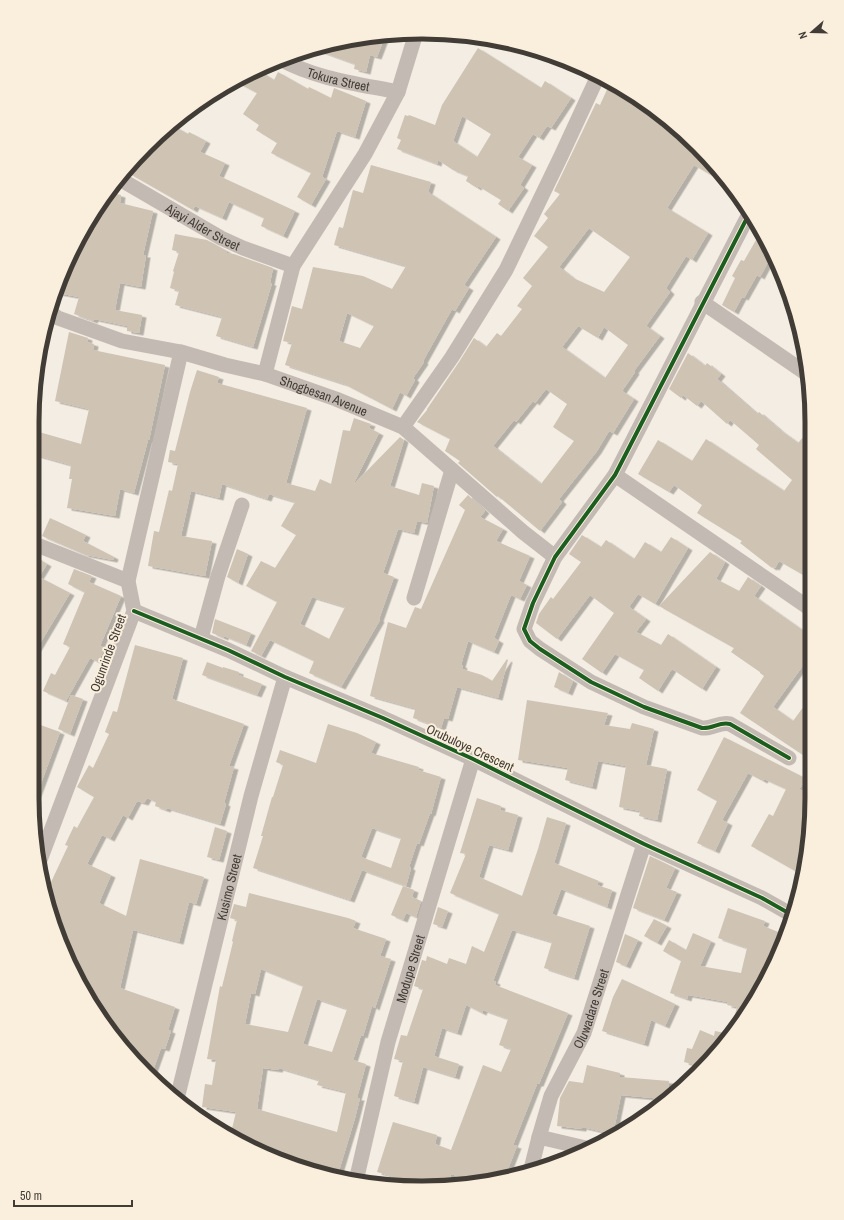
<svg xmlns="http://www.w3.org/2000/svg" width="844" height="1220" font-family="'Archivo Narrow',sans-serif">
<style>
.building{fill:#cfc3b3;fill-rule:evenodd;filter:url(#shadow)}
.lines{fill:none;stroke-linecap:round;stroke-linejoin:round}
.street{stroke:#c4bab4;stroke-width:15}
.cycleway-casing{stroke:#faeedd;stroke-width:6}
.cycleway{stroke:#1b5e20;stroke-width:4}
.labels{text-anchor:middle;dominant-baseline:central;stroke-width:4;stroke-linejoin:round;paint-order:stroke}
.street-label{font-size:13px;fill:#413c35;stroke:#faeedd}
.rim{fill:none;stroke:#413c35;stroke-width:5}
</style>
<defs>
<filter id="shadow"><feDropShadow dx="4.5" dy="2.5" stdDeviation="0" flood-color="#0004"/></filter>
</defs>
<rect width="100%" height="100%" fill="#f4ede3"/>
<path class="building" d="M385 36 377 57 370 55 366 72 354 69 355 64 314 49 346 39Z
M478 48 541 88 545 81 571 98 551 128 547 126 539 138 533 134 518 157 532 165 520 185 524 188 508 211 498 204 501 200 478 186 477 188 466 181 468 176 453 170 438 160 437 164 397 149 401 140 397 138 405 115 408 116 409 115 435 125 442 105ZM462 116 491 134 477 157 453 141Z
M258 70 274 80 278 72 308 89 309 87 331 98 334 88 366 101 355 137 337 131 322 177 326 179 311 205 297 197 311 173 271 153 277 143 256 130 259 125 243 114 257 93 236 82Z
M610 83 639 98 698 146 724 183 694 165 667 208 708 233 692 260 686 256 666 288 670 292 646 326 660 336 634 371 635 372 622 391 634 399 613 433 609 431 597 451 559 499 562 502 540 531 498 496 497 497 458 463 460 461 445 451 450 439 417 422 427 410V409L459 362 474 338 486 347 497 333 501 336 522 309 517 306 532 286 523 278 548 247 534 236 548 218 544 214 560 194 554 191 596 103 600 105ZM589 228 630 257 604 292 573 278 559 267ZM578 326 598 338 604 327 628 345 605 378 562 347ZM546 389 567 404 553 427 574 441 541 484 493 446 514 420 516 422 533 401 535 403Z
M172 125 188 134 189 132 206 141 200 152 225 163 219 176 295 211 283 236 261 226 264 218 229 202 222 218 195 206 193 210 125 171 146 146Z
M371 165 431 182 428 192 496 237 464 285 469 288 455 311 452 309 423 361 424 362 413 378 415 380 406 396 400 392 392 409 344 384 285 365 292 343 283 341 292 306 302 309 313 267 363 276 392 289 406 266 334 245 339 227 343 228 353 190 363 193ZM347 313 374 326 360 348 339 341Z
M108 192 121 195 120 203 153 211 143 255H146L141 287 120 283 115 310 142 315 139 333 127 331V326L94 319 93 321 74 314 79 297 57 293 72 249Z
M760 233 773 253 760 277 757 275 744 298 742 297 734 312 722 305 735 278 732 276 741 260 744 261Z
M175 234 207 240 227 251V253L234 254 273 268 270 283H272L253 347 216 336 222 317 175 305 179 291 170 288 174 272 173 271 179 252 172 250Z
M69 332 88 338 87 342 94 344 93 350 165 365 149 440H148L134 493 120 489 115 516 67 508 72 479H69L71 465 32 454V430L81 444 89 409 55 401Z
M688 353 705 366 707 363 721 374 717 379 757 414 759 412 780 430 798 443 812 427V580L779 561 775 568 773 567 772 568 740 543 742 541 697 513 702 505 674 485 669 492 638 474 658 440 692 461 706 439 784 491 792 480 756 449 759 445 730 420 727 424 701 401 697 406 683 395 681 398 669 389Z
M197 370 219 377 217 383 307 408 286 483 315 491 320 479 331 484 343 430 350 431 354 418 371 424 369 428 379 433 353 485 400 437 404 440 390 486 419 495 422 483 434 486 427 523 417 521 414 533 398 529 383 573 394 577 379 619 380 620 341 687 309 673 314 661 270 640 261 656 251 651 277 602 246 586 261 561 275 568 296 535 281 526 295 502 269 494 267 499 222 484 219 498 191 491 181 536 212 541 205 576 148 566 154 531 159 532 169 490 172 491 178 464 168 462 170 450 175 451 190 392ZM312 597 345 607 329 639 300 624Z
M468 495 485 511 480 517 503 529 496 541 530 556 519 581 527 585 520 599 511 595 494 638 499 641 494 652 468 641 461 665 463 666 462 669 482 675 492 681 507 659 508 660 498 698 457 687 448 719 444 718 441 728 413 718 415 710 413 709V708L370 696 388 622 406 628 415 607 421 609 465 510 459 505Z
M50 518 86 535 83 541 114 557 113 560 86 555 42 536Z
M582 535 601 547 606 540 634 559 645 542 661 552 671 537 688 548 655 604 638 594 629 607 646 619 636 632 661 645 668 634 716 667 702 689 672 669 658 691 639 678 644 670 615 654 602 673 582 659 614 613 590 595 557 639 536 623 539 614 551 597 553 599 581 562 569 554Z
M237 549 248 554 238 583 227 577Z
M710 552 725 562 716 579 739 591 748 577 761 586 754 596 812 637V653L773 707 793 721 812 695V761L740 713 764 676 760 673V672L731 652 734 648 659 606Z
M32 555 47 564 39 577 70 593 32 657Z
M74 569 92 576 89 582 121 596 100 646 105 648 98 662 90 658 66 701 43 691 51 673 55 675 70 647 63 644 88 584 84 592 68 584Z
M215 619 251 633 246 645 224 636V638L212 633Z
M135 645 183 658 172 699 244 724 229 766 234 767 224 803 226 804 220 824 167 808 166 810 155 806 156 802 147 798 144 803 137 801 128 818 123 815 110 839 102 835 87 864 111 875 99 903 126 916 140 859 204 877 196 904 189 902 179 942 133 930 120 988 175 1007 168 1030 171 1031 165 1049 161 1048 151 1076 98 1014 45 899V895L68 846 65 845 74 826 77 828 94 797 77 787 89 765 93 768 109 734 105 732 113 711 117 712Z
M207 662 223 668V667L239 672V675L262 684 257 695 202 675Z
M559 672 573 681 568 693 554 687Z
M71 695 83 699 70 734 58 729Z
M527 700 608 713 604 725 630 729 632 723 654 729 646 765 667 769 657 820 639 816 640 811 619 807 626 766 598 761 592 787 565 780 568 768 518 760Z
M32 722 60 732 33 805 32 798Z
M328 724 357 733 376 742 371 753 419 767 418 770 441 777 431 814 430 813 419 844 417 843 409 867 411 868 406 886 362 870 350 900 253 868 263 836H261L272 797H273L283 765 276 762 280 750 316 763ZM372 828 401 838 391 868 361 857Z
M724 737 807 779 799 789 812 796 804 876 751 846 769 814 773 816 786 789 764 779 763 781 748 773 722 820 728 823 715 851 697 843 717 801 697 790Z
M477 798 501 806 500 810 518 815 508 850 489 845 479 877 522 896 538 849 547 817 566 823 554 863 599 881 597 885 612 890 607 907 561 889 552 914 590 926 574 978 544 968 552 942 512 930 493 981 496 982 495 985 568 1013 539 1084H537L513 1145 517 1146 508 1169 520 1173 498 1181H471L451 1174 449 1182 415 1183 377 1172 393 1122 437 1135 435 1144 451 1150 483 1065 501 1072 511 1049 499 1045 508 1019 483 1010 482 1013 466 1005 457 1033 442 1028 434 1056 459 1064 455 1077 423 1067 414 1102 394 1096 403 1061 394 1059 401 1035 407 1036 423 989 414 986 422 960 426 961 427 956 447 964 449 958 466 964 472 946 484 952 499 914 450 893 466 854 460 853Z
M215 827 227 831 219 860 207 857Z
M650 856 675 868 666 888 677 892 664 920 633 908Z
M403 886 414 890 412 897 421 901 416 917 406 913 403 920 391 915Z
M249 893 348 918 356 921 353 928 386 939 380 956 391 959 375 1008 372 1006 363 1036 361 1035 353 1060 366 1064 357 1098H360L355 1118 338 1174 264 1153 231 1133 236 1112 202 1107 205 1084 212 1085 216 1060 207 1059 220 986 222 987 233 942 232 941 237 920 230 918 234 904 246 907ZM261 969 303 986 288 1032 245 1024 251 993 255 994ZM317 999 347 1009 332 1052 303 1044ZM263 1068 278 1070 279 1068 319 1080 317 1085 346 1092 337 1132 257 1109Z
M438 907 448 911 442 927 433 924Z
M728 908 765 921 763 926 786 935 782 947 746 1015 703 1067 684 1062 687 1048 692 1049 700 1030 714 1036 715 1031 730 1034 737 1007 727 1005 728 1002 688 995 687 999 670 993 681 961 663 951 669 940 686 950 693 933 711 941 700 966 741 973 747 948 718 938Z
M654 919 667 926 657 943 644 936Z
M625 934 638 940 626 966 616 962Z
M622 979 675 1004 665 1026 651 1020 644 1044 602 1031 613 997Z
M587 1065 620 1073V1077L669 1081 668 1095 663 1099 621 1095 613 1134 582 1127V1129L557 1126 560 1098 569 1081 583 1083Z"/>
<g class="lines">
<g class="street">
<path id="s1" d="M280 59C316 79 359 84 398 92"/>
<path id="s2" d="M118 178 221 238 243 248 293 266"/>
<path d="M748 216 615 475 555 557 533 603 524 629 530 641 540 649 591 682 644 707 702 728C713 729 720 721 730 724L789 758"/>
<path d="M702 302 807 374"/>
<path id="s3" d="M51 313 58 318 122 341 181 352 225 365 265 374 336 399 403 427 523 532 555 557"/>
<path d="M265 374 293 266 365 154 398 92 416 33"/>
<path d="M403 427 452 357 506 270 561 156 598 76"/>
<path d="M615 475 812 610"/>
<path d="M32 543 128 581"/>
<path d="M414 598 452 470"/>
<path d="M134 611 228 650 285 677 383 718 473 759 644 844 762 898 792 915"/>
<path d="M201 638 218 576 242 505"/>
<path d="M40 860 134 611 128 581 181 352"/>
<path id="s4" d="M177 1099 251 796 285 677"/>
<path d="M539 1137 590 1149"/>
<path id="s5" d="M531 1169 539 1137 551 1096 584 1033 644 844"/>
<path id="s6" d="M356 1181 388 1042 473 759"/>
</g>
<defs>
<path id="cycleway" d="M748 216 615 475 555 557 533 603 524 629 530 641 540 649 591 682 644 707 702 728C713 729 720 721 730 724L789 758
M134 611 228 650 285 677 383 718 473 759 644 844 762 898 792 915"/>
</defs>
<use href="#cycleway" class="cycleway-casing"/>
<use href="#cycleway" class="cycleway"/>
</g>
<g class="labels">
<g class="street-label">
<text stroke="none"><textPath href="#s1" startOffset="62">Tokura Street</textPath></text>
<text stroke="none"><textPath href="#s2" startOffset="98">Ajayi Alder Street</textPath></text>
<text stroke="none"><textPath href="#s3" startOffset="286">Shogbesan Avenue</textPath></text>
<text transform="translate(108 653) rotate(-70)">Ogunrinde Street</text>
<text transform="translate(470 748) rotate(25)">Orubuloye Crescent</text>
<text stroke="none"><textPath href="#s4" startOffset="218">Kusimo Street</textPath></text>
<text stroke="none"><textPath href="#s6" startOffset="219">Modupe Street</textPath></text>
<text stroke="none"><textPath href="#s5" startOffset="172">Oluwadare Street</textPath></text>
</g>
</g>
<path d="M0 0H844V1220H0ZM422 39H422A383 383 0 0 1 805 422V798A383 383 0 0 1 422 1181H422A383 383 0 0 1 39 798V422A383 383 0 0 1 422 39Z" fill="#faeedd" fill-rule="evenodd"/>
<path class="rim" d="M422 39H422A383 383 0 0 1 805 422V798A383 383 0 0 1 422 1181H422A383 383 0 0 1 39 798V422A383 383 0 0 1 422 39Z"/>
<g transform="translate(812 32) rotate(250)" stroke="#faeedd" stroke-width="3" paint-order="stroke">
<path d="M0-3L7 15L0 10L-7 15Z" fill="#413c35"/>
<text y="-6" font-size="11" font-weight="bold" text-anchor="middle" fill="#413c35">N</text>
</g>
<path d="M14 1200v6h118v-6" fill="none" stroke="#413c35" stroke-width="2"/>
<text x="20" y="1200" font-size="12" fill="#413c35" stroke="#faeedd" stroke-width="3" paint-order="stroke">50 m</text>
</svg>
